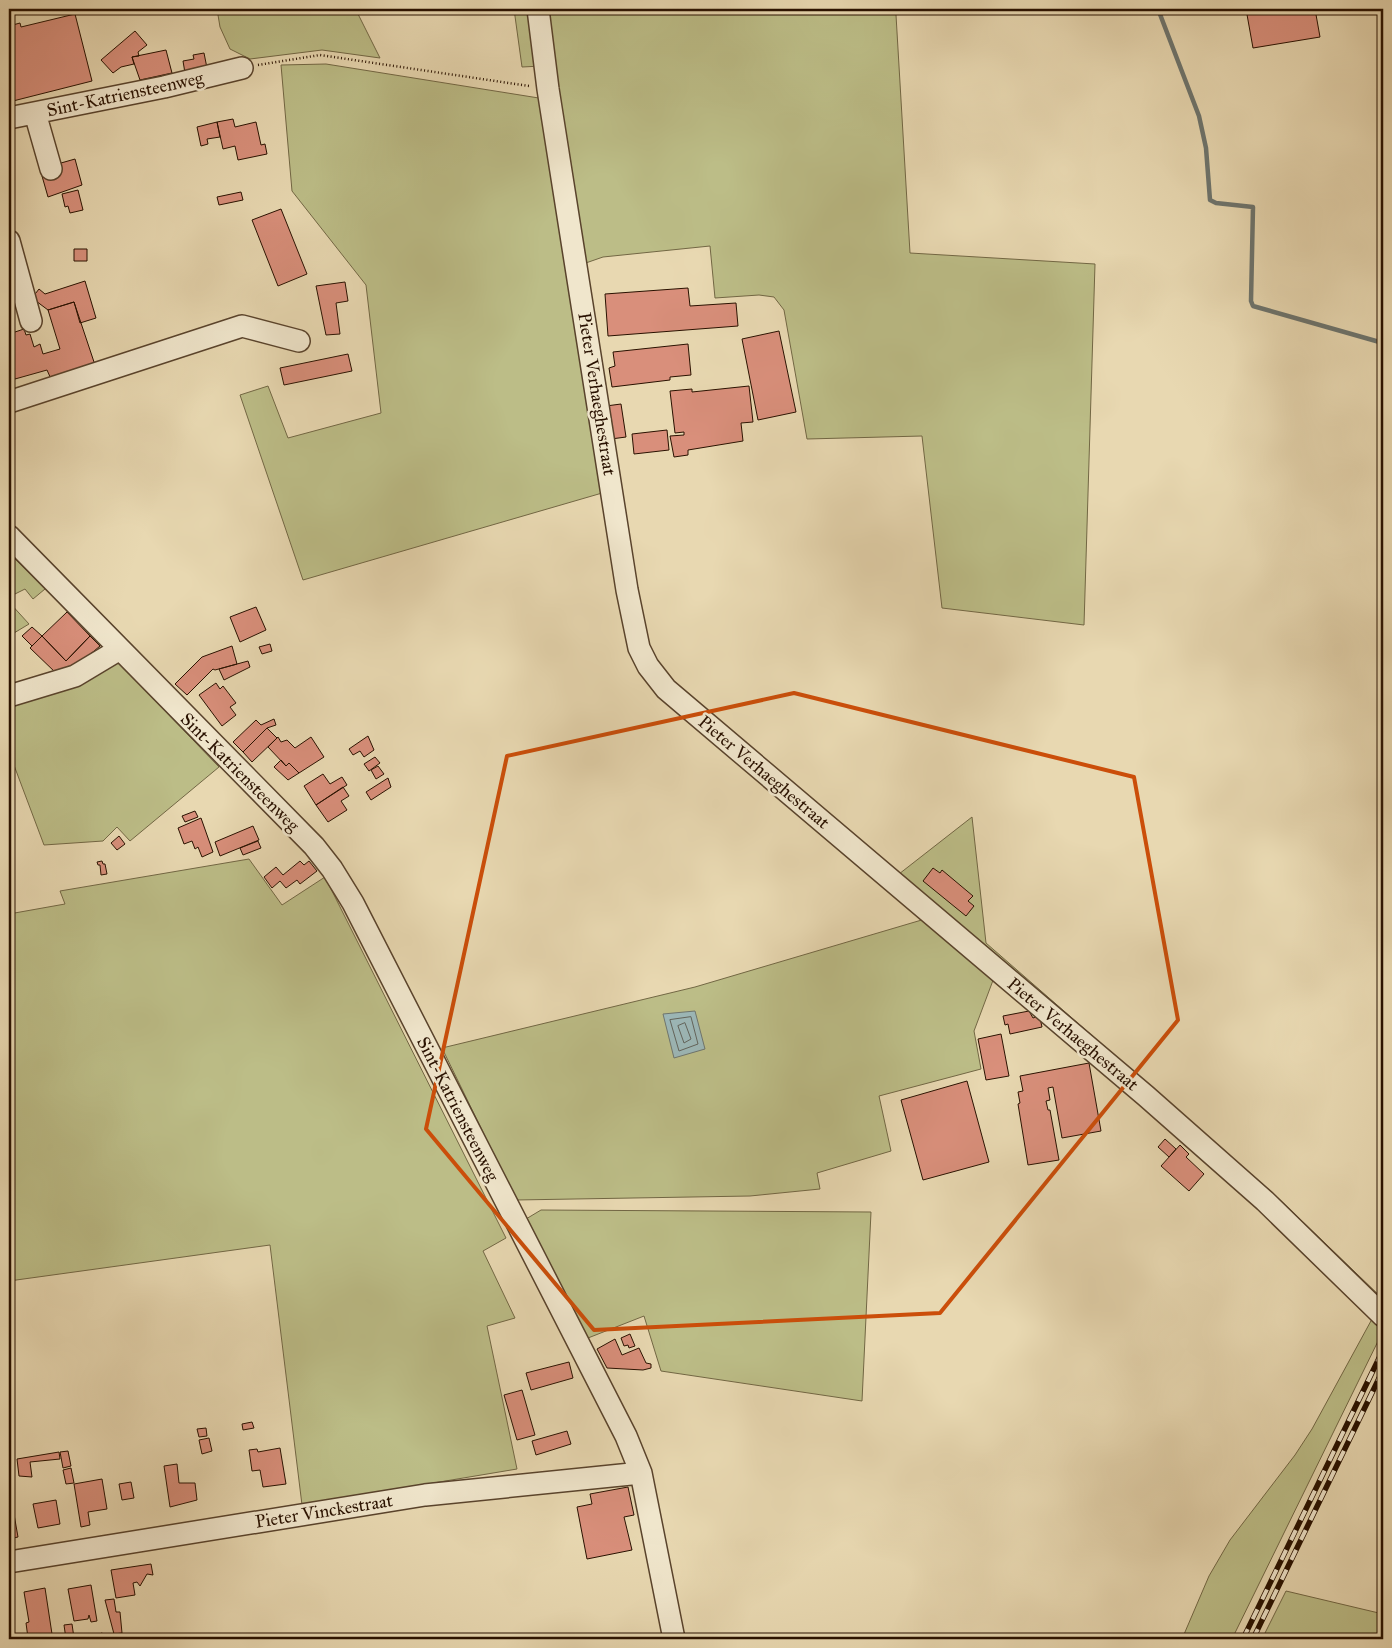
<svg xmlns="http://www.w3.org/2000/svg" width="1392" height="1648" font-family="'IM FELL Great Primer',serif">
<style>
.green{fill:#bcbd87;stroke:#726744}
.water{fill:#9cb7b7;stroke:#6e756e}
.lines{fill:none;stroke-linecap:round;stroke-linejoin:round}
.shore{stroke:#62645c;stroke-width:1}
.stream{stroke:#6e756e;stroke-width:4.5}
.building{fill:#d98f7b;stroke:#291100}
.minor-casing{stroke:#59432c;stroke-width:24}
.path{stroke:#291100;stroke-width:2.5;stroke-dasharray:1 2.5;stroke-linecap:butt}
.minor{stroke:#f0e6cc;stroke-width:21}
.rail-casing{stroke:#291100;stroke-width:5.5}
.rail{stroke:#f0e6cc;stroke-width:4;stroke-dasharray:11;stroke-linecap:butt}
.marked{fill:none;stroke:#cb4e0a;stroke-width:4;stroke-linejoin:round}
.labels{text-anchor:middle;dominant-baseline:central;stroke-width:5;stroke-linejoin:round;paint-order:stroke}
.street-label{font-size:18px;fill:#291100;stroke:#f0e6cc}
</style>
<rect width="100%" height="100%" fill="#e8d8b1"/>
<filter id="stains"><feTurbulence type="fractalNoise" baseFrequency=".004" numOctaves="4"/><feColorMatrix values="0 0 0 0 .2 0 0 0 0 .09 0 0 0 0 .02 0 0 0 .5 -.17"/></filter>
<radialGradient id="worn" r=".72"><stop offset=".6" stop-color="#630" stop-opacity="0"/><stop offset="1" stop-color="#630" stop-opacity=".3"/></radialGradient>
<path class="green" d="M217 9 356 10 380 58 322 50 250 59 230 49 220 27Z
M514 9H534L542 66 522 67Z
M543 9H892L896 15 910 253 1095 264 1084 625 942 608 922 436 807 439 784 310 774 297 759 295 715 298 710 246 603 257 580 265Z
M326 64 545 99 609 491 303 580 240 395 268 386 288 438 381 413 366 285 292 191 281 65Z
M9 553 45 589 33 599 25 589 9 597Z
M9 602 29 624 9 636Z
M116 660 219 767 130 841 117 827 103 841 44 845 9 752V702Z
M972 817 986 943 1275 1195 1383 1299V1308L899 874Z
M249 859 282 905 325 877 506 1238 483 1251 515 1318 487 1326 517 1469 302 1505 270 1245 9 1281V914L65 904 60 891Z
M925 919 995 975 974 1031 981 1069 879 1096 891 1151 817 1173 820 1189 750 1196 516 1200 442 1048 695 987Z
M541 1210 871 1212 862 1401 661 1371 644 1316 588 1338 526 1219Z
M1372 1319 1383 1331 1232 1639H1182L1209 1576 1230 1540 1295 1455 1312 1429Z
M1286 1591 1383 1614V1639H1262Z"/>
<path class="water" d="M695 1011 705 1049 674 1058 663 1014Z"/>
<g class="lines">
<path class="shore" d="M691 1017 698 1044 679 1051 670 1020Z
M685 1023 691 1039 684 1043 678 1026Z"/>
<path class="stream" d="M1158 9 1199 116 1206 148 1210 200 1216 203 1253 207 1251 301 1253 306 1383 343"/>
</g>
<path class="building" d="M1167 9H1196L1168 13Z
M1246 9H1315L1320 37 1253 48Z
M75 14 92 81 9 102V26L20 23 21 27Z
M135 31 147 45 138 52 139 56 132 57 134 64 121 67 113 73 101 60Z
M166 50 172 73 140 80 132 57Z
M204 53 207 68 185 73 183 61 194 59 193 55Z
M233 119 235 127 256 122 261 145 265 144 267 154 238 160 235 146 223 149 217 122Z
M217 122 220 137 207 139 208 144 201 146 197 127Z
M75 159 82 185 48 197 42 176 56 172 54 165Z
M78 190 83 210 70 213 68 206 65 207 62 194Z
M241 192 243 200 219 205 217 197Z
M281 209 307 274 278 286 252 220Z
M74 249H87V261H74Z
M85 281 96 318 80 323 74 302 48 310 32 298 39 289 45 294Z
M345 282 348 301 336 303 340 334 326 335 316 286Z
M688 288 690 306 736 303 738 326 608 336 605 294Z
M74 302 96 368 51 379 47 370 15 379 9 358V334L24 329 26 335 30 334 34 347 40 344 43 354 60 349 48 310Z
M779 331 796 412 758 420 742 339Z
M688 344 691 375 670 377V380L612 387 609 368 615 366 613 352Z
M348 354 352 371 284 385 280 368Z
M749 386 753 422 741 423 743 441 688 450V455L674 457 670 436 684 435V432L675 433 670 391 692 389V392Z
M621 404 626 437 611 439 606 406Z
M667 430 669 450 634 454 632 434Z
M256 607 266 630 240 642 230 617Z
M67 612 90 636 66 661 42 636Z
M32 627 42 636 32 646 22 636Z
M42 636 66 661 90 636 100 646 74 668 72 665 57 674 30 648Z
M270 644 272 651 262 654 259 647Z
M232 646 237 664 215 670 213 669 187 695 175 684 202 657Z
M248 661 250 667 224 680 219 669Z
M216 683 220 689 223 686 236 703 230 707 236 715 222 726 199 695Z
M274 719 276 725 267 728 243 752 233 742 256 720 261 725Z
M267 728 277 738 252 762 243 752Z
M368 736 374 750 364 757 360 751 353 755 349 749Z
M278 737 281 742 287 740 295 748 311 737 324 757 299 773 289 763 286 766 268 747Z
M375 757 380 763 369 771 364 764Z
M281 760 286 766 289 763 299 773 288 780 274 767Z
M378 766 384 774 376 779 371 770Z
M323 774 330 784 342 777 347 785 316 805 304 786Z
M388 778 391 787 371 800 366 792Z
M343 787 349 796 341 801 347 810 328 822 316 805Z
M195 811 198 817 185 822 182 816Z
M201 818 213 852 202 857 198 847 195 849 192 841 184 844 178 828Z
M253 826 259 840 220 856 215 842Z
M119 836 125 844 117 850 111 843Z
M258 841 261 848 243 855 240 848Z
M102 861 103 864H105L107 874 101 875 100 865H98L97 862Z
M300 861 304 865 309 861 317 871 300 884 297 880 286 888 280 881 272 888 264 877 276 867 283 875Z
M933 868 940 873 942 870 973 896 968 901 974 906 966 916 923 881Z
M1029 1011 1033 1018 1038 1016 1040 1018 1042 1027 1010 1034 1008 1024 1005 1025 1003 1016Z
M1001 1034 1009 1076 986 1080 978 1039Z
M1089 1063 1101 1131 1062 1138 1053 1087 1048 1088 1050 1100 1046 1101 1048 1110H1050L1059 1160 1028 1165 1018 1104 1020 1103 1018 1092 1023 1091 1020 1076Z
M967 1081 989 1162 923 1180 901 1100Z
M1165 1139 1176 1149 1169 1157 1158 1147Z
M1180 1145 1189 1154 1186 1157 1204 1174 1189 1191 1161 1166Z
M630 1334 635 1346 629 1348 628 1345 624 1346 621 1338Z
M615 1339 622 1355 639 1348 646 1363 651 1364V1368L643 1370 607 1368 597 1349Z
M569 1362 573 1378 531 1390 526 1373Z
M522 1390 535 1435 517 1440 504 1395Z
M252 1422 254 1428 243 1430 242 1424Z
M206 1428 207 1436 199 1437 197 1429Z
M567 1431 571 1444 536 1455 532 1441Z
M209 1438 212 1451 202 1454 199 1440Z
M280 1448 286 1484 263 1487 260 1470 252 1471 249 1450 257 1449 258 1452Z
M68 1451 71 1466 63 1468 60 1452Z
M59 1452 60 1459 30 1462 32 1477 19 1476 17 1459Z
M177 1464 179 1483H195L197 1500 170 1507 164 1466Z
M71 1468 74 1483 66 1484 63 1470Z
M102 1479 107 1509 88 1512 90 1525 81 1527 74 1484Z
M131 1482 134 1498 122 1500 119 1484Z
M628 1487 634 1515 624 1517 632 1550 587 1559 577 1507 592 1504 590 1494Z
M56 1500 60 1524 38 1528 33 1504Z
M12 1503 18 1537 9 1539V1504Z
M151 1564 153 1575 147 1574 140 1586 137 1582 133 1583 135 1595 116 1598 111 1570Z
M91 1585 97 1621 91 1622 89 1615 88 1619 74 1621 68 1589Z
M45 1588 52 1634 28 1638 26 1623 29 1622 24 1592Z
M114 1599 116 1612H120L122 1633 114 1634 105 1600Z
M72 1624 74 1638 66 1639 64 1625Z
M101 1633 109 1635 108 1639H100Z"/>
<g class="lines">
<defs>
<path id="minor" d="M538 9 548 89 627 590 639 648 648 666 666 689 1146 1096 1265 1201 1383 1316
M35 113 51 169
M9 118 164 87 242 68
M9 241 31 321
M9 402 242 326 299 341
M9 536 314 846 332 869 353 903 626 1436 641 1473 674 1639
M9 696 75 676 120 649
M9 1562 425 1495 641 1473"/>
</defs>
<use href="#minor" class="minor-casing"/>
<path class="path" d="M258 65 320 55 529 86"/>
<use href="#minor" class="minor"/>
<defs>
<path id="rail" d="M1243 1639 1383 1350
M1253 1639 1383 1370"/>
</defs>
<use href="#rail" class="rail-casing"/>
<use href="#rail" class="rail"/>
</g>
<path class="marked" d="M794 693 1134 777 1178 1020 940 1313 594 1330 426 1129 507 756Z"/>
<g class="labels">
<g class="street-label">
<text transform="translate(125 94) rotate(-12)">Sint-Katriensteenweg</text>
<text transform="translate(597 394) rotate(81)">Pieter Verhaeghestraat</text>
<text transform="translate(240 772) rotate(45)">Sint-Katriensteenweg</text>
<text transform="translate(764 772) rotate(40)">Pieter Verhaeghestraat</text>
<text transform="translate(1073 1034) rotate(40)">Pieter Verhaeghestraat</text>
<text transform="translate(458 1109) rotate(63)">Sint-Katriensteenweg</text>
<text transform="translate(324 1511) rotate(-9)">Pieter Vinckestraat</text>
</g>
</g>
<rect width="1392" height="1648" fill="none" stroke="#e8d8b1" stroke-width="30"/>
<rect x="10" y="10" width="1372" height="1628" fill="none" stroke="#291100" stroke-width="2.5"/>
<rect x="15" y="15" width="1362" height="1618" fill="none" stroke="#291100"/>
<rect width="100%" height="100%" filter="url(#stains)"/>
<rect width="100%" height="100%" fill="url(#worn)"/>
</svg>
